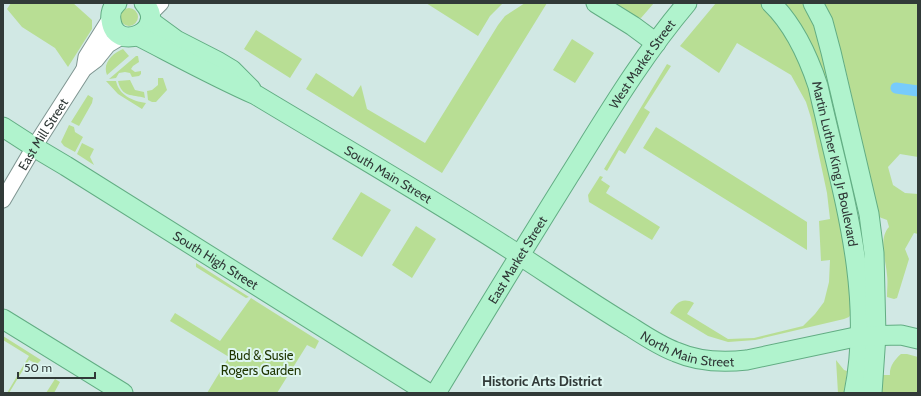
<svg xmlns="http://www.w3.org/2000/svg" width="921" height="396" font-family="Cabin,sans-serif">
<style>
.green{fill:#b8de94}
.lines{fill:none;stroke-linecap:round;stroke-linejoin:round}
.canal{stroke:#77cbfc;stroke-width:11}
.minor-casing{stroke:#7f9591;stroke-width:17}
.major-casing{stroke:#62ad83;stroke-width:21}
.minor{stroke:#fff;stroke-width:15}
.major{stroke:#b0f3cd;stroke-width:19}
.labels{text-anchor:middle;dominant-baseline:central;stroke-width:4;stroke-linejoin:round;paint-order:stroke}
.street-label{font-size:13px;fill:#313a38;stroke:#def6f1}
.park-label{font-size:13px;fill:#1f3500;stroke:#def6f1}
.neighbourhood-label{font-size:14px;font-weight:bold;fill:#313a38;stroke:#def6f1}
</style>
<rect width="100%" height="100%" fill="#d1e8e4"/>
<path class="green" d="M11 3H73L92 20V29L68 67 55 48 22 27 7 9Z
M426 3H503L490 16 478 36Z
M525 3H547L442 173 306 89 316 73 353 97 361 85 367 109 425 143 498 25 505 16Z
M613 3H654L641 18 637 17Z
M716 3H763L778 20 804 64 845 237 852 312 849 317 844 319 755 340 728 342 708 336 670 313C676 303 682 297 694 303L687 314 728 339 754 338 803 326 815 314 824 302 829 282 830 260 821 261 819 221 830 219 827 193 811 118 806 102 791 75 737 43 719 73 680 46Z
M779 3H806L814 18 835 102 827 103Z
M823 3H918V157L900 154 888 167 893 185 905 193 918 194V234L914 233 905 249 909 259 897 298 894 299 887 297C887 290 888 282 887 275 886 260 878 239 889 227L887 220 879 217 873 196 867 163 844 63 832 23Z
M120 17a9 9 0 1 1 18 0a9 9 0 1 1-18 0Z
M256 30 302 59 290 78 244 49Z
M572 39 594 53 575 83 553 70Z
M123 49 129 56 107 75C102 63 113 53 123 49Z
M136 56H138L139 62 133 66 131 69 135 72 141 71V74L139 76 132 77 130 73 125 72 119 73 116 78 109 79Z
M667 64 671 66 644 108 650 112 625 154 619 150 607 171 604 169Z
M158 78H163L167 90 156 102H152L148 100 147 91 152 90 158 85Z
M130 80 135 90 144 92 145 98C132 94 122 98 118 81Z
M106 81H116C119 95 132 101 146 103L142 109 118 94Z
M88 95 93 98 92 103 79 126 71 122Z
M69 125 74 127 75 132 83 137 75 152 64 146 61 142Z
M656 127 807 222V250L643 148Z
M82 143 94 149 90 157 94 165 77 154Z
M600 176 603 177 601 180 610 186 606 193 660 227 652 240 589 202 588 195Z
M361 192 391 210 362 257 332 239Z
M416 226 436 239 412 278 392 265Z
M196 263 249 297 246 298 196 267Z
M251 298 319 341 315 349 307 345 277 393H207L229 357 170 321 175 313 220 341Z
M3 336 41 360 37 364 29 360 9 393H7L29 356 3 340Z
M901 354H907L918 357V393H879L880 375H890C889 367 895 359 901 354Z
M836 360 844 370 847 371 844 393H838Z
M55 379 60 382 54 393H46Z"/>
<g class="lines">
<path class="canal" d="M896 88 918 91"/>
<defs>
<g id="minor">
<path d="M150 14 161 3"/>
<path d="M84 69 86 57 111 17"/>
<path id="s1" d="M3 200 34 147 84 69 96 60 108 45 123 36"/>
</g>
<g id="major">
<path d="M117 3C112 7 110 14 111 20 115 54 169 31 144 3"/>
<path d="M596 3 633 26 656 43"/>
<path id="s2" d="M771 3C794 25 808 56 818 86 840 186 875 289 854 393"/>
<path d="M813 3 823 22 831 52 869 214 874 253 876 335 872 393"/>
<path d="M150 21 176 40 217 61 232 70 251 89"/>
<path id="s3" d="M138 36C177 56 215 77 256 95 344 148 433 199 519 255 556 279 593 304 631 327 645 336 660 346 676 352 699 362 722 363 747 360L860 336 901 335 918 339"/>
<path id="s4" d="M3 127 34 147 66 166 428 393"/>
<path d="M3 319 123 393"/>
<path id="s5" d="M436 393C480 320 524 248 569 176 606 117 642 56 687 3"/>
</g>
</defs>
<use href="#minor" class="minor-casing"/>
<use href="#major" class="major-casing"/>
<use href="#minor" class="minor"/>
<use href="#major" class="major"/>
</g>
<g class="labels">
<g class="street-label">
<text stroke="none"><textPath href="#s5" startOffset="388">West Market Street</textPath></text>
<text stroke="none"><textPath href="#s1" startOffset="77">East Mill Street</textPath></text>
<text stroke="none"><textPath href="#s2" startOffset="176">Martin Luther King Jr Boulevard</textPath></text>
<text stroke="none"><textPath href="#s3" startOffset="286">South Main Street</textPath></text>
<text stroke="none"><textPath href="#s4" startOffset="251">South High Street</textPath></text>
<text stroke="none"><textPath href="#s5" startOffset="156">East Market Street</textPath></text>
<text stroke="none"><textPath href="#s3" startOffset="635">North Main Street</textPath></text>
</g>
<g class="park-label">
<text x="261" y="355">Bud &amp; Susie<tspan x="261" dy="15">Rogers Garden</tspan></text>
</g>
<g class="neighbourhood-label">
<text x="542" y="381">Historic Arts District</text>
</g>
</g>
<rect width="921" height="396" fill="none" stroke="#313a38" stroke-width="8"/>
<path d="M18 372v6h77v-6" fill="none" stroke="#313a38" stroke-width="2"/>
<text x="24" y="372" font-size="12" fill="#313a38" stroke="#def6f1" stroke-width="3" paint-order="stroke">50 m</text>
</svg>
